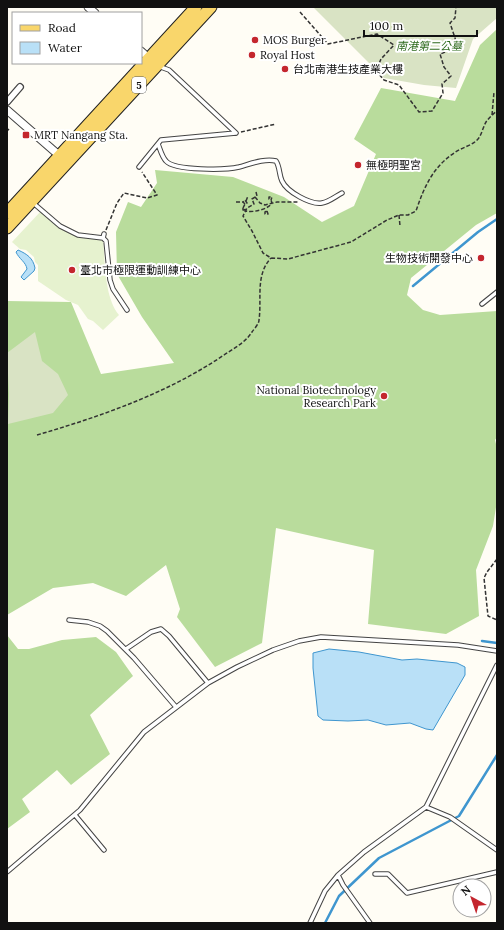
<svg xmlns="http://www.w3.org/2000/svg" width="504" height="930" font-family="Lora,'Noto Sans TC',serif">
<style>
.forest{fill:#b9dc9c}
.cemetery{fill:#d9e3c4}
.pitch{fill:#e6f2cf}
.water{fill:#b9e0f7;stroke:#3f96cf}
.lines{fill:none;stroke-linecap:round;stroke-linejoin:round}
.stream{stroke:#3f96cf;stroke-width:2.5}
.service-casing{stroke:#444;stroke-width:5.5}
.pedestrian-casing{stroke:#444;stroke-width:8}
.minor-casing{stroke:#444;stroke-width:9}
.primary-casing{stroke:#222;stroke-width:13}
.path{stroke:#333;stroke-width:1.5;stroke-dasharray:4 2;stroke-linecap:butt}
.service{stroke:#fff;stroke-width:3.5}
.pedestrian{stroke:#fff;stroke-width:5.5}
.minor{stroke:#fff;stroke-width:7}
.primary{stroke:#f9d66b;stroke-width:11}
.poi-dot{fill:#c4262e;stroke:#fff;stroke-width:1.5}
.labels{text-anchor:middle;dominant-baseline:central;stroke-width:4;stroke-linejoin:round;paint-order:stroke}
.shield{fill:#fff;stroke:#585858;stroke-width:1}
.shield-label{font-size:10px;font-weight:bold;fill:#111}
.poi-label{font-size:11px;fill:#111;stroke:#fff;text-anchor:start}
.park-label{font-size:11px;font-style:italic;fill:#2f6b1f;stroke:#fff}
</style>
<rect width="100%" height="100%" fill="#fffdf5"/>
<path class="forest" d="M497 29V213L476 225 411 278 407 295 423 310 440 315 497 311V437L495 440 497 448V501L493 526 476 570 479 616 446 634 368 624 374 550 276 528 262 643 215 667 177 617 180 609 166 565 126 596 93 583 53 588 7 615V301L71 302 101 374 174 363 142 317 117 274 116 232 128 202 141 207 157 183 155 170 233 177 284 197 322 222 354 206 376 154 354 139 381 88 455 101 480 45Z
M7 635 18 649H29L62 640 96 637 116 652 133 676 90 715 110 754 71 785 57 770 22 799 30 812 7 829Z"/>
<path class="cemetery" d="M313 7H497V18L473 39 456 88 424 85 384 78Z
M35 332 42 361 58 374 68 395 53 413 8 424 9 394 7 353Z"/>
<path class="pitch" d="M42 210 60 226 78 235 103 238C105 260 104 297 119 315L103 330 93 321 88 319 78 305 66 300 38 281V265L35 262 34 257 26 250 20 249 12 242Z"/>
<path class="water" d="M18 250C27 254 33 258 35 268L34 271 24 280 21 277 27 269C26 262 19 259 16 252Z
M329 649 359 652 402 660 417 659 457 663 465 667V675L433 730 426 729 410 723 386 725 368 720 348 721 323 720 318 716 313 668V653Z"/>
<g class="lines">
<path class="stream" d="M413 286 478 232 497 219
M482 641 497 643
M325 923 339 896 379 858 459 816 497 755"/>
<defs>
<path id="service" d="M158 66 169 70 236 133
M158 144C160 149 162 157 166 161 175 171 226 170 239 167 250 164 265 158 276 161 280 167 279 175 282 181 287 192 311 205 322 203 329 202 336 196 342 193
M139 167 161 140 236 133
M32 202 60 226 78 235 103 238
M104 234 103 238 106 241 110 280 113 289 127 310
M482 304 497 292
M69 620 88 622 100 626 107 631 134 658 176 707
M126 649 151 632 161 629 169 636 208 683
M426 807 450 817 497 850
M75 815 104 850
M7 872 80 810 144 732 208 683 237 667 273 650 299 641 321 637 458 645 497 651
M375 874H388L407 893 497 872
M338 875 343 885 370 923
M310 923 325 891 338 875 364 852 426 807 497 665"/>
<path id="pedestrian" d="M7 102 20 87"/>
<path id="minor" d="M88 7 95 13
M141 51 151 60
M7 110 61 157"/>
<path id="primary" d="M7 213 196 7
M7 228 211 7"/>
</defs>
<use href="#service" class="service-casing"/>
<use href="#pedestrian" class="pedestrian-casing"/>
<use href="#minor" class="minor-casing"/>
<use href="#primary" class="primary-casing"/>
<path class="path" d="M300 12 328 44 377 34 394 45 381 59 376 71 384 80 399 85 419 112 432 111 443 93 442 84 451 76 444 67 440 54 458 47 450 23 455 18 456 7
M492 115 494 92
M7 131 9 129
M241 132 276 124
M256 192 257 196 252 199 254 204 247 208 243 216 252 231 263 253 271 258 288 259 351 242 387 220 399 215H408L416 211C424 187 433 167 454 153 462 147 472 146 478 139 482 134 483 127 486 122 489 118 493 114 497 111
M255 197 260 203 265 205 277 202H298
M246 201 248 196
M236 202H243
M243 208 245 204 247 203 245 200 243 202 245 204
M245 210H243V208H244L246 211C253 213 269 209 272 203L271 200 269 199V197H272L271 200
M267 211 268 214H265V212Z
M399 215 400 226
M106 230 117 203 124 193 147 198 157 195 142 172
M37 435C102 416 168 393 224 355 234 348 245 343 252 332 254 329 259 324 259 320 262 299 255 275 271 258
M497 559 487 572 484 578 488 616 497 620"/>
<use href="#service" class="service"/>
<use href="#pedestrian" class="pedestrian"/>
<use href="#minor" class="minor"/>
<use href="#primary" class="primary"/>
</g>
<g class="poi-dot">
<circle cx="255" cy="40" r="4"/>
<circle cx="252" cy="55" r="4"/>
<circle cx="285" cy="69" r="4"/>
<rect x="22" y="131" width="8" height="8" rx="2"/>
<circle cx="358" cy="165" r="4"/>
<circle cx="481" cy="258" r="4"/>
<circle cx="72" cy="270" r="4"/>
<circle cx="384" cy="396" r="4"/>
</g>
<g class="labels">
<rect class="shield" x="132" y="77" width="14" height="16" rx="3"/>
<g class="shield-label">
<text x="139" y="85">5</text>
</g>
<g class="poi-label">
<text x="263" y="40">MOS Burger</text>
<text x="260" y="55">Royal Host</text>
<text x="293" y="69">台北南港生技產業大樓</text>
<text x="34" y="135">MRT Nangang Sta.</text>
<text x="366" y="165">無極明聖宮</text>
<text x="473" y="258" text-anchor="end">生物技術開發中心</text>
<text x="80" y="270">臺北市極限運動訓練中心</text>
<text x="376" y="390" text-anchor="end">National Biotechnology<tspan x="376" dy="13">Research Park</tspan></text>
</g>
<g class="park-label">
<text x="429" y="46">南港第二公墓</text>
</g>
</g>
<rect width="504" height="930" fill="none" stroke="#111111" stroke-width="16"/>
<rect x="12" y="12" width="130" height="52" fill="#ffffff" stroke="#a0a0a0"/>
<rect x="20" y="25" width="20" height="6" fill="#f9d66b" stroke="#a0a0a0"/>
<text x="48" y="32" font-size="12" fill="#111111">Road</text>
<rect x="20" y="42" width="20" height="12" fill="#b9e0f7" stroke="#a0a0a0"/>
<text x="48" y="52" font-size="12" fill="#111111">Water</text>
<g transform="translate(472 898) rotate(320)"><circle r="19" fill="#ffffff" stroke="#a0a0a0"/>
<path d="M0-3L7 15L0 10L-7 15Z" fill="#c4262e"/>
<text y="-6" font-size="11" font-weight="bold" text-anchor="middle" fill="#111111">N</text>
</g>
<path d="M364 30v6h113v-6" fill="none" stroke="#111111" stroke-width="2"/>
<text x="370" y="30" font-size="12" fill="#111111" stroke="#ffffff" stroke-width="3" paint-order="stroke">100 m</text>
</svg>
